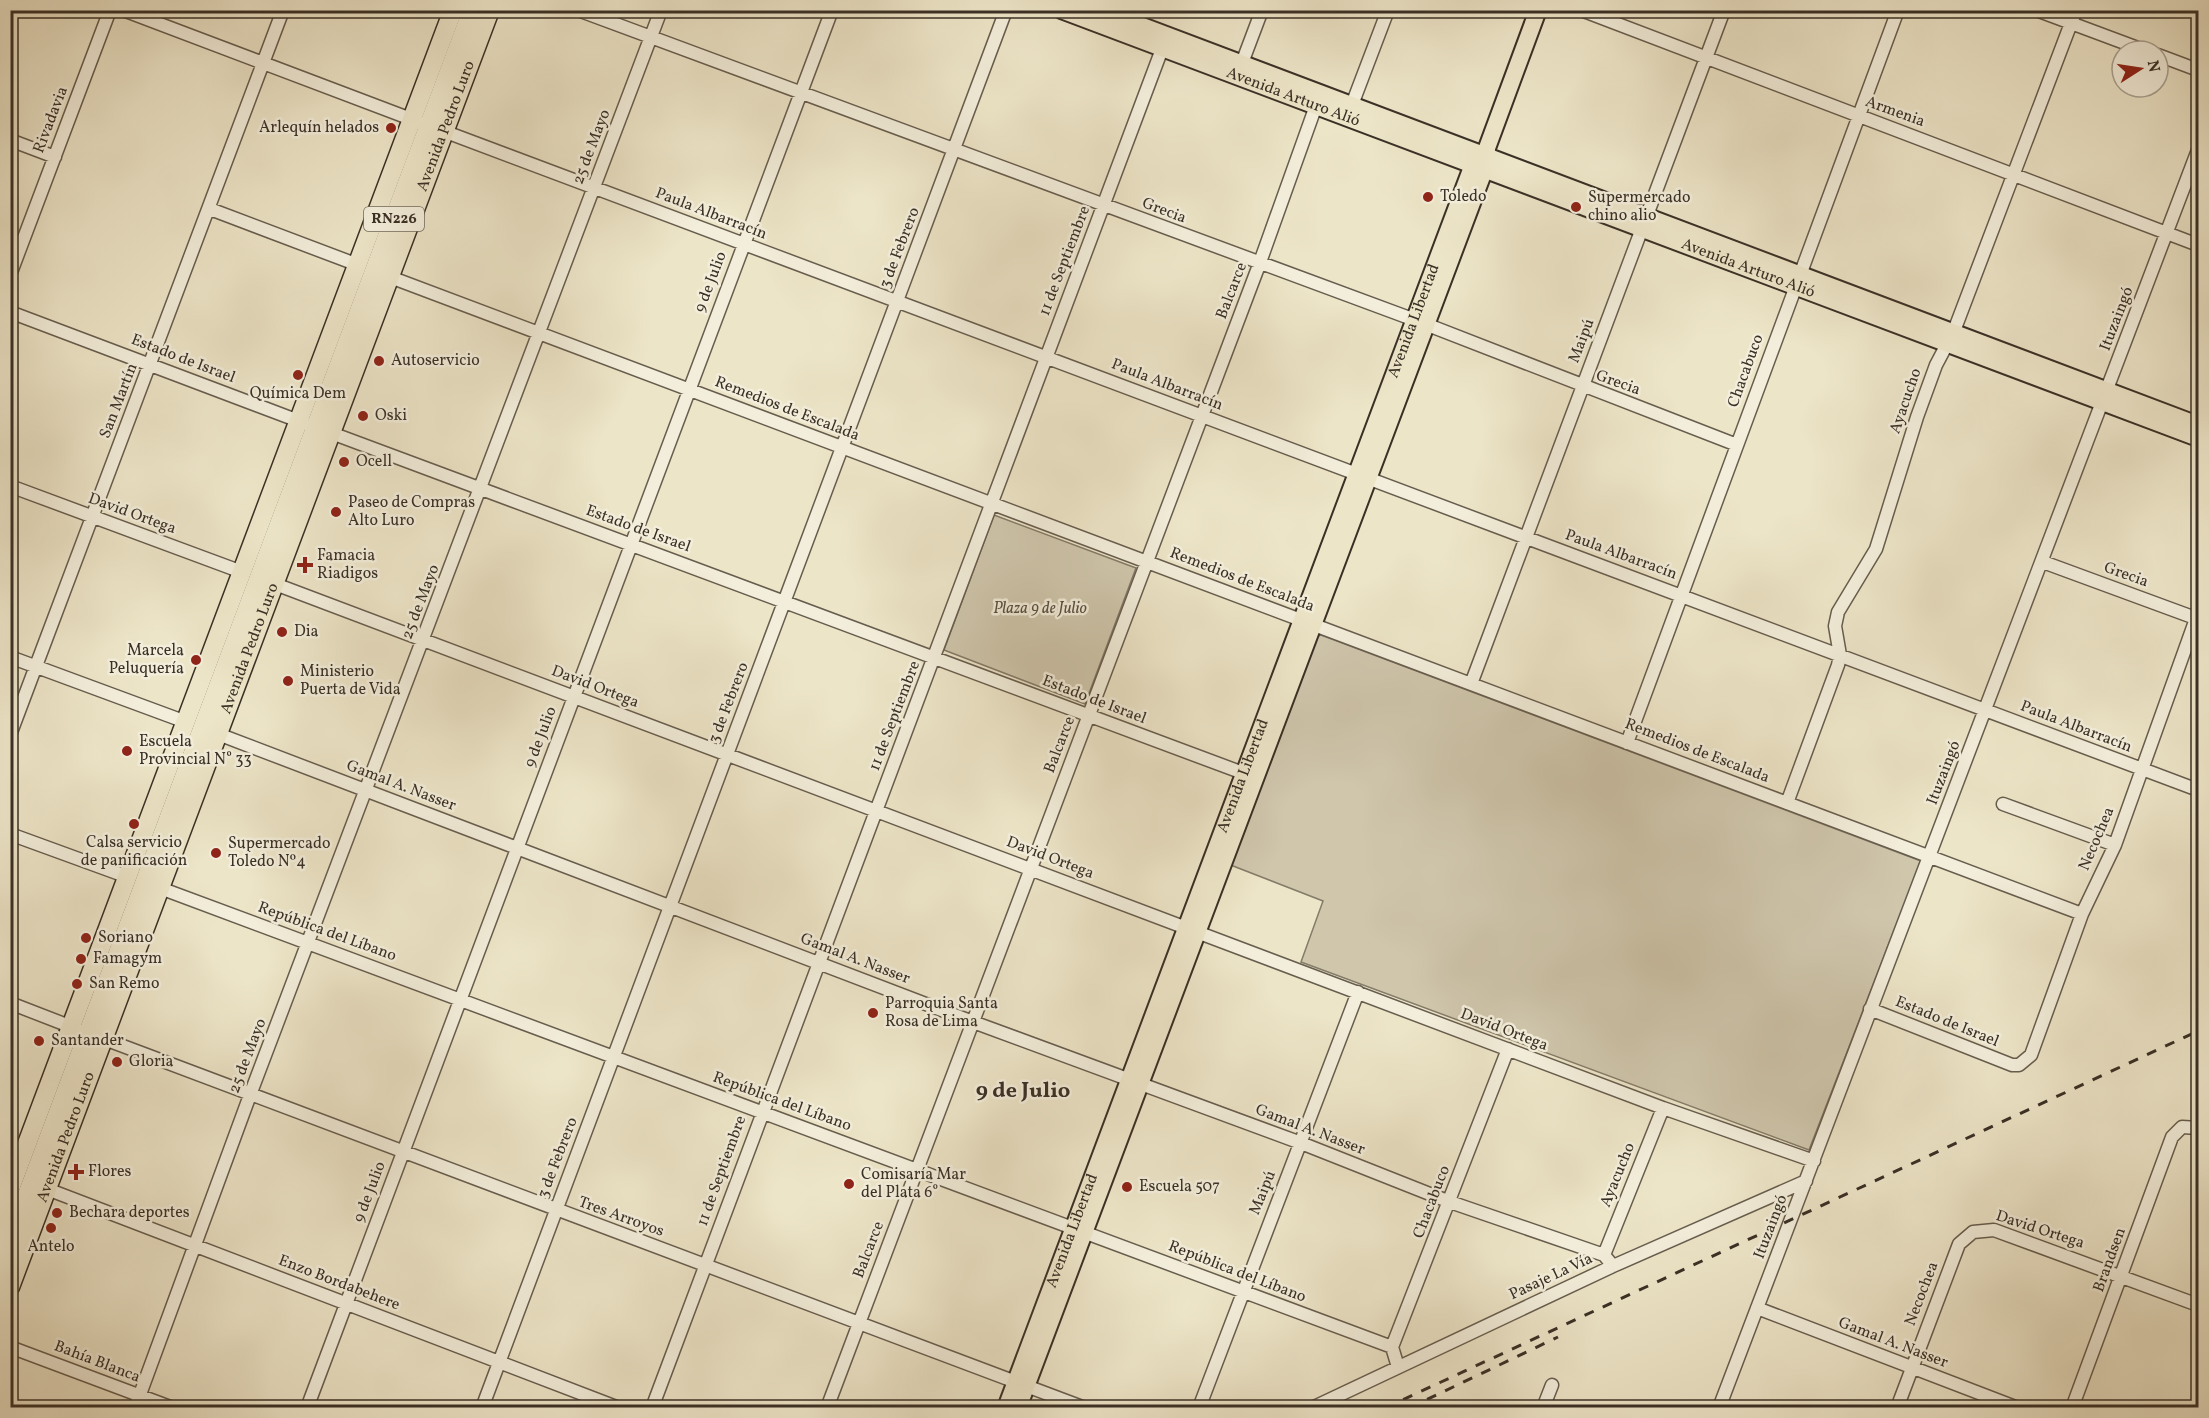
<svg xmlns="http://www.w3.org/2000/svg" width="2209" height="1418" font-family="Vollkorn,serif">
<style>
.green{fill:#cfc6ac;stroke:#847b69;stroke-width:1.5}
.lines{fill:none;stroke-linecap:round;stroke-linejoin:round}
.minor-casing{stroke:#675d4e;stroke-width:15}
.major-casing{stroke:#3a3026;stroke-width:20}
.highway-casing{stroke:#3a3026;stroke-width:21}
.minor{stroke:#f3eedb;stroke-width:12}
.major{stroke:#ede5c8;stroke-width:16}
.highway{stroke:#ede5c8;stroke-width:18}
.rail{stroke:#3a3026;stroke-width:3;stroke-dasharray:10 10;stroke-linecap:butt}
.poi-dot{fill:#8f2418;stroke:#f3eedb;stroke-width:2}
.labels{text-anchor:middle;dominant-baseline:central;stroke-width:5;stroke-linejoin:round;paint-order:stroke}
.shield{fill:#f3eedb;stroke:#72695c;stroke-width:1.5}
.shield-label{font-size:15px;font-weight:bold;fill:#3a3026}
.street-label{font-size:16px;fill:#3a3026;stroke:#f3eedb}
.poi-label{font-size:16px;fill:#3a3026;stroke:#f3eedb;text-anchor:start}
.park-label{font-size:16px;font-style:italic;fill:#584e41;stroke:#f3eedb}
.district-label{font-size:22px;font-weight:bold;fill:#3a3026;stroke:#f3eedb}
</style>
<rect width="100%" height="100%" fill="#ede5c8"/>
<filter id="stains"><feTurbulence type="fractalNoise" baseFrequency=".00333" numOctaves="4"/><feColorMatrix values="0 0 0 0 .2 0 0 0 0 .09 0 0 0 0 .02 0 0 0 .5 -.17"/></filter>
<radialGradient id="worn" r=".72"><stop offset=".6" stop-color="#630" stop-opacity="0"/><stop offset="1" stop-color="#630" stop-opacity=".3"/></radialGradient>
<path class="green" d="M994 515 1136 568 1085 704 944 650Z
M1321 635 1921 861 1809 1150 1301 962 1323 901 1228 864 1315 637Z"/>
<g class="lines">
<defs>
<path id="minor" d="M123 10 419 122
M578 10 1415 320 1737 445
M1581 10 2198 245
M2036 10 2146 51
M2158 55 2198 70
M1239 71 1262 10
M1350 110 1388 10
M438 129 2198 790
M10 140 55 157
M210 209 358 265
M10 275 110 10
M390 277 2082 914
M10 312 304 423
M326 431 1251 776
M10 486 242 572
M2043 562 2198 619
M275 584 1663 1108 1814 1161
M10 657 186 722
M1471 684 1724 10
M218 734 973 1022 1301 1143 1450 1202 1604 1255 1613 1266
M10 735 283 10
M1627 743 1898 10
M1787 803 1838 665 1840 655 1835 626 1838 612 1876 549 1917 417 1936 365 1954 331 2076 10
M2003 804 2115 845
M10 834 128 877
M160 888 1392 1347
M10 1003 77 1029
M1870 1009 2012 1065H2019L2031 1055 2082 914 2115 845 2198 613
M99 1037 1085 1408
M47 1189 619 1408
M1604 1255 1663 1108
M1757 1308 2018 1408
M10 1347 173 1408
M1398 1367 1392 1347 1508 1049
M135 1408 250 1095 661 10
M307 1408 832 10
M482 1408 1006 10
M652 1408 1165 41
M827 1408 1259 265 1318 100
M1199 1408 1358 992
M1312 1408 1613 1266 1806 1181
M1543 1408 1552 1385
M1719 1408 2198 150
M1897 1408 1959 1244 1973 1232 1994 1230 2198 1305
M2072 1408 2172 1137 2182 1127 2198 1128"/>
<g id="major">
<path id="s1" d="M1061 10 2198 438"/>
<path d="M1100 10 2198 425"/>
<path id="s2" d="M1006 1408 1472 167 1487 149"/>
<path d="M1018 1408 1484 171 1487 148 1538 10"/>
</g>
<g id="highway">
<path d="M10 1189 453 10"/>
<path d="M10 1240 472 10"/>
<path id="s3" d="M10 1287 490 10"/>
</g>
</defs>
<use href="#minor" class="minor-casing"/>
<use href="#major" class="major-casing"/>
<use href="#highway" class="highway-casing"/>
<use href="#minor" class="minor"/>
<use href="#major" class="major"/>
<use href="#highway" class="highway"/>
<path class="rail" d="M1385 1408 2198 1031
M1409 1408 1558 1337"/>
</g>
<g class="poi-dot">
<circle cx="391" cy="128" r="6"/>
<circle cx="1428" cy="197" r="6"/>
<circle cx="1576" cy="207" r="6"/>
<circle cx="379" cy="361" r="6"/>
<circle cx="298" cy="375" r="6"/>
<circle cx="363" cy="416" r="6"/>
<circle cx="344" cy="462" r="6"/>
<circle cx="336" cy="512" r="6"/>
<path d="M302 556h6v6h6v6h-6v6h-6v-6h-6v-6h6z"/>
<circle cx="282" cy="632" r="6"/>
<circle cx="196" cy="660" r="6"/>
<circle cx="288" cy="681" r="6"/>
<circle cx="127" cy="751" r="6"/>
<circle cx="134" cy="824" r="6"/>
<circle cx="216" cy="853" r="6"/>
<circle cx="86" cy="938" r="6"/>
<circle cx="81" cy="959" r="6"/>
<circle cx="77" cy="984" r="6"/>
<circle cx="873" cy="1013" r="6"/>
<circle cx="39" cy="1041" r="6"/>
<circle cx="117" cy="1062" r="6"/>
<path d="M73 1163h6v6h6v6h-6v6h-6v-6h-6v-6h6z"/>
<circle cx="849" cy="1184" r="6"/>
<circle cx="1127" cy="1187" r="6"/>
<circle cx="57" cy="1213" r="6"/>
<circle cx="51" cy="1228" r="6"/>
</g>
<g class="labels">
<rect class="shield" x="364" y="207" width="60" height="24" rx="4.5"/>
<g class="shield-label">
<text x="394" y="219">RN226</text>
</g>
<g class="street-label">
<text stroke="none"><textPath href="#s1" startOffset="248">Avenida Arturo Alió</textPath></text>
<text transform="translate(1895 112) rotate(20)">Armenia</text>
<text transform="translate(51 120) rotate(-69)">Rivadavia</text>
<text stroke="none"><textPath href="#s3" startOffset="1240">Avenida Pedro Luro</textPath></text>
<text transform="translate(592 147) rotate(-69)">25 de Mayo</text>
<text transform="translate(1164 211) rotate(21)">Grecia</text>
<text transform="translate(711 214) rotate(21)">Paula Albarracín</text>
<text transform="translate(900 248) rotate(-69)">3 de Febrero</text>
<text transform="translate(1065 261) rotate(-69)">11 de Septiembre</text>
<text stroke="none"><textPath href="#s1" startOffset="734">Avenida Arturo Alió</textPath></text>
<text transform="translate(711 282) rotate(-69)">9 de Julio</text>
<text transform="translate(1232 291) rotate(-69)">Balcarce</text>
<text transform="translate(2117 319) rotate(-69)">Ituzaingó</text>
<text stroke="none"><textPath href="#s2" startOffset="1161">Avenida Libertad</textPath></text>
<text transform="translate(1582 341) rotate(-69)">Maipú</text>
<text transform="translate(183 359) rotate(21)">Estado de Israel</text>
<text transform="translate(1746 371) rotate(-70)">Chacabuco</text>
<text transform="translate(1618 383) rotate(20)">Grecia</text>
<text transform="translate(1167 385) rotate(21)">Paula Albarracín</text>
<text transform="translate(119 401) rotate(-69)">San Martín</text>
<text transform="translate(1906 401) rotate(-71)">Ayacucho</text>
<text transform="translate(787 409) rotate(21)">Remedios de Escalada</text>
<text transform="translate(132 514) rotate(20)">David Ortega</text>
<text transform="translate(638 529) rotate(20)">Estado de Israel</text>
<text transform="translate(1621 555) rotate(20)">Paula Albarracín</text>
<text transform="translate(2126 575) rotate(20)">Grecia</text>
<text transform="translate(1242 580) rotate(21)">Remedios de Escalada</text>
<text transform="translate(421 602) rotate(-69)">25 de Mayo</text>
<text stroke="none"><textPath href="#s3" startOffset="682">Avenida Pedro Luro</textPath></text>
<text transform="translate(595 687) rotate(21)">David Ortega</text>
<text transform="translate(1094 700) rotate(21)">Estado de Israel</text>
<text transform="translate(729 703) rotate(-69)">3 de Febrero</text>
<text transform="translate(895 716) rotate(-69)">11 de Septiembre</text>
<text transform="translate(2076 727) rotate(21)">Paula Albarracín</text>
<text transform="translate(541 737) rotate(-69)">9 de Julio</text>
<text transform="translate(1060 745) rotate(-69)">Balcarce</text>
<text transform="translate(1697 751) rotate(21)">Remedios de Escalada</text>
<text transform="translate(1944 773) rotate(-69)">Ituzaingó</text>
<text stroke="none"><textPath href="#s2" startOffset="675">Avenida Libertad</textPath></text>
<text transform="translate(401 786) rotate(21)">Gamal A. Nasser</text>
<text transform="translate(2097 839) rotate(-67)">Necochea</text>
<text transform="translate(1050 858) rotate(21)">David Ortega</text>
<text transform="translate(327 932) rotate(20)">República del Líbano</text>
<text transform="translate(855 959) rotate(21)">Gamal A. Nasser</text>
<text transform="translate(1947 1022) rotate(22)">Estado de Israel</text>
<text transform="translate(1504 1030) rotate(21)">David Ortega</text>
<text transform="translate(248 1056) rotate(-69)">25 de Mayo</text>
<text transform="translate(782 1102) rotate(20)">República del Líbano</text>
<text transform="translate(1310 1130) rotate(21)">Gamal A. Nasser</text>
<text stroke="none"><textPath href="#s3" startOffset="160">Avenida Pedro Luro</textPath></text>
<text transform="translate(558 1158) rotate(-69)">3 de Febrero</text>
<text transform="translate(722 1171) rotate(-70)">11 de Septiembre</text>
<text transform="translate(1618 1175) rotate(-68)">Ayacucho</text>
<text transform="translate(370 1192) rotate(-69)">9 de Julio</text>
<text transform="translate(1263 1193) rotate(-68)">Maipú</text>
<text transform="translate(1432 1202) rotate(-69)">Chacabuco</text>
<text transform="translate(621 1217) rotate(20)">Tres Arroyos</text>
<text transform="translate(1771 1227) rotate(-69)">Ituzaingó</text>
<text transform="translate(2040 1230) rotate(18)">David Ortega</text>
<text stroke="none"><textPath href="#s2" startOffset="189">Avenida Libertad</textPath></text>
<text transform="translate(869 1250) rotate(-69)">Balcarce</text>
<text transform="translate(2110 1260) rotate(-70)">Brandsen</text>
<text transform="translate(1237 1272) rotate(21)">República del Líbano</text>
<text transform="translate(1551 1277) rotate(-25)">Pasaje La Vía</text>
<text transform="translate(339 1283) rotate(21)">Enzo Bordabehere</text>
<text transform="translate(1922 1294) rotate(-69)">Necochea</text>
<text transform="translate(1893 1343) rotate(21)">Gamal A. Nasser</text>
<text transform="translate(97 1362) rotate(21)">Bahía Blanca</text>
</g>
<g class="poi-label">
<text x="379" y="128" text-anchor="end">Arlequín helados</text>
<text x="1440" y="197">Toledo</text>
<text x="1588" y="198">Supermercado<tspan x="1588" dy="18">chino alio</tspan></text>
<text x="391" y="361">Autoservicio</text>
<text x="298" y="394" text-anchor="middle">Química Dem</text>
<text x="375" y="416">Oski</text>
<text x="356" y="462">Ocell</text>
<text x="348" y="503">Paseo de Compras<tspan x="348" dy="18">Alto Luro</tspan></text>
<text x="317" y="556">Famacia<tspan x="317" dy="18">Riadigos</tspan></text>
<text x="294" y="632">Dia</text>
<text x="184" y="651" text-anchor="end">Marcela<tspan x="184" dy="18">Peluquería</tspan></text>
<text x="300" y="672">Ministerio<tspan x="300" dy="18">Puerta de Vida</tspan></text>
<text x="139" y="742">Escuela<tspan x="139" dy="18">Provincial N° 33</tspan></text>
<text x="134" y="843" text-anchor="middle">Calsa servicio<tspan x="134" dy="18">de panificación</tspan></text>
<text x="228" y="844">Supermercado<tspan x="228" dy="18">Toledo Nº4</tspan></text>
<text x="98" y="938">Soriano</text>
<text x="93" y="959">Famagym</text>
<text x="89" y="984">San Remo</text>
<text x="885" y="1004">Parroquia Santa<tspan x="885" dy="18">Rosa de Lima</tspan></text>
<text x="51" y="1041">Santander</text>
<text x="129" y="1062">Gloria</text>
<text x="88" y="1172">Flores</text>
<text x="861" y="1175">Comisaría Mar<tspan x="861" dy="18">del Plata 6°</tspan></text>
<text x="1139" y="1187">Escuela 507</text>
<text x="69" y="1213">Bechara deportes</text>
<text x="51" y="1247" text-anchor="middle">Antelo</text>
</g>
<g class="park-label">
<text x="1040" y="609">Plaza 9 de Julio</text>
</g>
<g class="district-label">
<text x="1023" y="1091">9 de Julio</text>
</g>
</g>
<rect width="2209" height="1418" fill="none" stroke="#ede5c8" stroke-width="36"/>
<rect x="12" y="12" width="2185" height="1394" fill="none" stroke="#3a3026" stroke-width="3"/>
<rect x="18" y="18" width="2173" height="1382" fill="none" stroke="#3a3026" stroke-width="1.5"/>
<g transform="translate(2140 69) rotate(78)"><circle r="28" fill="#f3eedb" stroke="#a9a293" stroke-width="1.5"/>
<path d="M0-4.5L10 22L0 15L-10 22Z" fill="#8f2418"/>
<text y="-9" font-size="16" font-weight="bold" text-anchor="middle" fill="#3a3026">N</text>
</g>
<rect width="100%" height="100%" filter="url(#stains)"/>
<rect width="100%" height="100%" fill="url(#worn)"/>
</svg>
